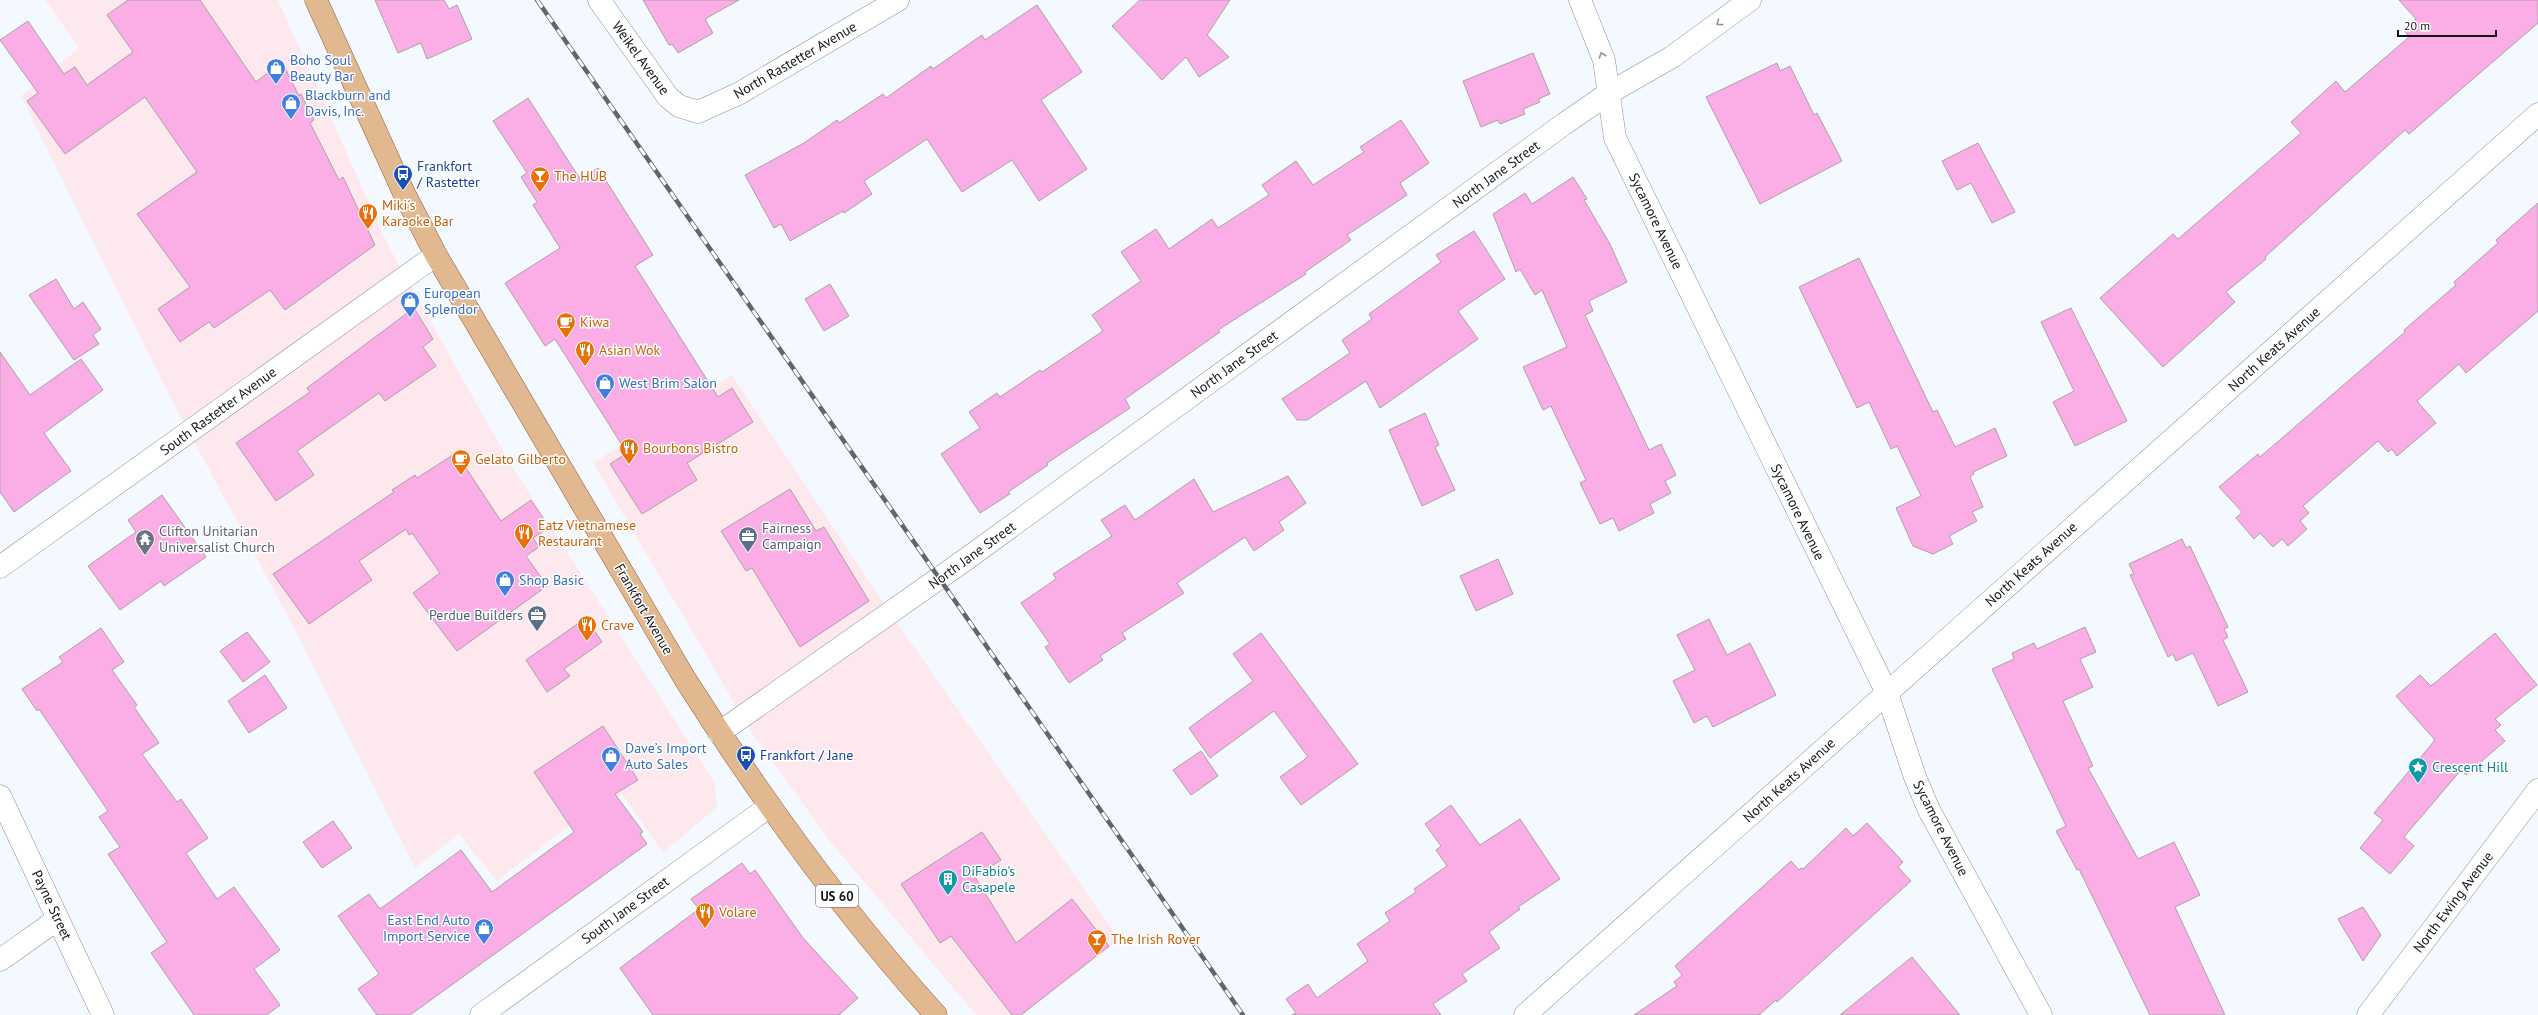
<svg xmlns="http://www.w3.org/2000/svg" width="2538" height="1015" font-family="'PT Sans',sans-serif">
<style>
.commercial{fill:#fde8ed}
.building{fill:#fbaee6;stroke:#aba0a8}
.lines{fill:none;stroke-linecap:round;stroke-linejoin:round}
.street-casing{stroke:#899099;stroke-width:23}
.primary-casing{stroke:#8d6037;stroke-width:23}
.street{stroke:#fff;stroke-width:22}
.primary{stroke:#e2b891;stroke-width:22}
.rail-casing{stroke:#626569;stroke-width:4.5}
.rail{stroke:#fff;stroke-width:3;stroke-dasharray:9;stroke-linecap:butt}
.oneway{stroke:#949597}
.labels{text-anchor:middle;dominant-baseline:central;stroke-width:3;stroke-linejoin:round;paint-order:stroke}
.shield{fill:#fff;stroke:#595a5d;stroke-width:1}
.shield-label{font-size:13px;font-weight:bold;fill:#121418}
.street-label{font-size:14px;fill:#121418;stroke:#fff}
.shop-label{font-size:14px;fill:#366cbe;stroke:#fff;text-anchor:start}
.transit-label{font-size:14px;fill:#164399;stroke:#fff;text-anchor:start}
.food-label{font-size:14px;fill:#c56008;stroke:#fff;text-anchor:start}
.service-label{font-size:14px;fill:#4e5e75;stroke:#fff;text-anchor:start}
.worship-label{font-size:14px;fill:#5b616d;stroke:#fff;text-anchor:start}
.culture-label{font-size:14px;fill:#0d838f;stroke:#fff;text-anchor:start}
</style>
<rect width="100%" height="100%" fill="#f4f9ff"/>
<path class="commercial" d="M45 0H278L388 245 508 460 715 783 717 807 663 853 622 794 601 810 596 805 497 881 459 834 415 868 295 630 167 391 21 96 79 48Z
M732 375 895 620 1120 940 1022 1015H976L829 840 752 733 593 463Z"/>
<path class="building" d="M128 0H200L256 82 282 62 299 96 301 94 314 120 310 123 339 180 343 177 375 245 285 310 270 290 214 328 209 322 180 342 158 309 190 287 137 214 197 172 145 97 65 154 27 101 38 93 0 40 28 21 64 74 75 67 87 85 133 52 107 15Z
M375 0H444L449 9 457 5 472 39 427 59 421 43 398 53Z
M643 0H739L705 19 713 33 678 53 672 44 669 45Z
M1140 0H1230L1207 35 1229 57 1199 77 1186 57 1162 80 1112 26Z
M2399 0H2538V23L2409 134 2405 130 2265 257 2266 259 2226 292 2235 302 2163 367 2100 298 2173 234 2178 239 2301 133 2291 122 2336 81 2345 92 2409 37 2404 30 2416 19Z
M1037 5 1082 72 1041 100 1087 169 1039 201 1012 160 962 192 927 139 864 181 872 194 844 213 843 211 790 241 781 224 774 228 745 175 804 143 837 120 839 123 883 94 886 98 931 66 933 69 982 35 985 40Z
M1533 53 1550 94 1538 99 1540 102 1523 109 1525 114 1500 124 1498 120 1481 127 1463 81Z
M1777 63 1780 71 1790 66 1814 115 1817 113 1842 161 1760 204 1706 97Z
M528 98 580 179 598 168 653 255 635 266 718 397 732 388 753 422 687 463 697 480 642 514 610 464 627 453 555 339 545 346 505 283 560 248 533 205 537 202 521 177 527 173 493 121Z
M1401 120 1429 163 1400 183 1407 195 1347 235 1351 240 1305 272 1306 274 1218 330 1220 332 1125 399 1130 408 1047 463 1048 465 1008 492 1010 494 980 513 941 454 980 428 969 412 997 393 1000 397 1040 370 1042 372 1103 331 1092 315 1141 281 1121 252 1156 229 1169 249 1212 219 1218 228 1269 195 1262 185 1296 161 1313 185 1364 152 1360 147Z
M1978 143 2015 212 1992 223 1971 183 1957 190 1942 161Z
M1573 177 1587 199 1584 200 1610 244 1627 282 1589 301 1593 311 1585 315 1649 450 1661 444 1676 475 1665 481 1671 493 1650 504 1654 513 1619 531 1613 518 1600 524 1580 483 1586 480 1551 406 1543 410 1523 367 1567 347 1542 290 1535 295 1520 269 1516 272 1493 214 1525 193 1532 204Z
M2538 203V311L2466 373 2459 364 2417 401 2436 423 2397 456 2392 449 2388 452 2378 441 2303 506 2309 513 2300 521 2307 529 2288 546 2282 539 2273 547 2260 533 2254 539 2236 518 2242 512 2219 487 2258 454 2260 457 2405 332 2404 330 2456 285 2454 282 2498 243 2496 240Z
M1474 231 1505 279 1458 311 1478 339 1380 408 1366 381 1307 420H1297L1282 399 1350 353 1342 340 1372 319 1369 314 1441 262 1436 255Z
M1859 258 1933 412 1937 410 1955 447 1995 428 2007 456 1973 472 1974 474 1970 477 1983 507 1972 512 1977 521 1949 536 1953 544 1933 554 1913 546 1896 508 1921 496 1897 446 1891 449 1869 402 1857 408 1799 287Z
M56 279 74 309 83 302 101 329 93 335 99 344 74 360 29 295Z
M830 284 849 316 824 331 805 299Z
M414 308 433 339 423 347 436 366 385 401 379 393 297 451 314 475 276 501 236 443 310 392 307 388Z
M2071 308 2127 421 2075 446 2053 402 2074 391 2041 322Z
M0 352 30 395 81 359 103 390 44 433 71 471 14 512 0 492Z
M1425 413 1439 445 1435 447 1455 490 1422 506 1389 430Z
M456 453 501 521 531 500 549 527 533 538 539 547 526 556 547 586 457 651 413 593 440 573 412 533 409 535 406 529 359 561 372 580 309 624 273 574 394 492 392 490 415 475 417 478Z
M1288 476 1306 503 1279 522 1284 530 1254 551 1245 537 1177 583 1184 593 1122 633 1126 639 1100 656 1103 660 1069 683 1045 647 1050 644 1021 603 1056 579 1053 574 1112 536 1101 520 1125 505 1135 520 1194 479 1213 512Z
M790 489 816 531 824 527 869 601 800 647 752 568 746 571 721 531Z
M162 495 206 557 164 586 161 581 120 610 88 566 136 532 128 520Z
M2182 539 2186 548 2190 546 2228 627 2224 629 2228 637 2223 640 2248 692 2218 706 2193 653 2176 661 2173 654 2168 657 2130 575 2134 574 2129 564Z
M1498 559 1513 594 1476 611 1460 576Z
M586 618 602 642 564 669 570 676 547 692 526 660Z
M1709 619 1727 655 1750 643 1776 695 1713 727 1707 716 1694 723 1673 681 1695 670 1677 635Z
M2085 627 2096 652 2080 659 2093 687 2063 701 2093 766 2088 768 2138 859 2174 842 2200 895 2175 907 2225 1015H2150L2079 869 2077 870 2056 831 2066 826 1992 669 2014 659 2012 653 2034 643 2037 649Z
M101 628 124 662 112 670 137 705 134 707 159 743 142 754 177 802 181 799 208 838 186 853 217 899 234 887 280 950 254 969 280 1005 267 1015H194L151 953 167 942 108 854 120 847 99 817 108 811 39 709 37 711 22 689 63 662 59 657Z
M247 632 270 662 243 682 220 651Z
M1261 633 1358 764 1301 805 1280 777 1308 757 1274 711 1210 758 1189 728 1253 681 1233 654Z
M2495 633 2537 685 2495 719 2501 725 2495 730 2505 741 2466 775 2461 770 2404 837 2414 846 2390 874 2360 848 2383 820 2374 813 2435 740 2396 696 2420 675 2431 686Z
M265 675 287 708 249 733 228 701Z
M603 726 638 780 615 794 643 832 640 834 647 844 410 1015H377L358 989 379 974 338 916 369 894 380 909 461 850 492 892 574 832 534 772Z
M1201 751 1218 776 1191 795 1173 770Z
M1451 805 1480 845 1520 819 1560 879 1518 907 1520 909 1489 932 1500 948 1462 974 1467 981 1433 1004 1441 1015H1292L1296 1013 1286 999 1308 984 1317 998 1368 961 1357 944 1390 921 1385 913 1416 892 1414 889 1447 866 1436 850 1441 846 1425 824Z
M333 821 352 848 322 868 303 842Z
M1867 823 1903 862 1898 867 1911 881 1777 1002 1776 1000 1759 1015H1634L1677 986 1674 982 1682 975 1675 966 1791 861 1799 870 1801 868 1803 869 1846 828 1853 836Z
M982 832 1001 860 975 877 1016 943 1072 899 1109 946 1021 1015H1012L951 936 940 943 901 884Z
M742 863 750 874 755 870 803 938 858 998 839 1015H653L620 968 699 909 691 899Z
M2363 907 2381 935 2363 961 2338 919Z
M1912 957 1960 1015H1840Z"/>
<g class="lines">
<defs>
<path id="street" d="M599 0 668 97 679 106 698 112 738 94 898 0
M1580 0 1604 60 1615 138 1887 693 1915 777 1929 810 2041 1015
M0 567 436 255
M719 733 965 560 1564 124 1609 93 1672 57 1750 0
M0 796 103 1015
M0 960 58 919
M481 1015 770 806
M1525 1015 2538 114
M2368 1015 2538 790"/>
<path id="primary" d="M316 0 403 191 436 255 685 679C760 797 842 911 936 1015"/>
</defs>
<use href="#street" class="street-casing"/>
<use href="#primary" class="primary-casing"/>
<use href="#street" class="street"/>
<use href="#primary" class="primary"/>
<defs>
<path id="rail" d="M537 0 1243 1015"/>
</defs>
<use href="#rail" class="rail-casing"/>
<use href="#rail" class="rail"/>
</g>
<defs><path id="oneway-chevron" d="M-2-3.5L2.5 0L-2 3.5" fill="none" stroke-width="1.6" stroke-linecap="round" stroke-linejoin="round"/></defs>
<g class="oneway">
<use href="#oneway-chevron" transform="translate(1719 23) rotate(144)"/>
<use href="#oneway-chevron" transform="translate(1602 55) rotate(-109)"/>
</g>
<defs>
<symbol id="shop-pin" viewBox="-11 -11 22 30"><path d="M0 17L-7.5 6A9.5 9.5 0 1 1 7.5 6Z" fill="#3f7fe0" stroke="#fff"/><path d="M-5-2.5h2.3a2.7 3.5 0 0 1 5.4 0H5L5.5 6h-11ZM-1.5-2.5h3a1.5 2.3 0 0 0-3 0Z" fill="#fff"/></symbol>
<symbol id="bus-pin" viewBox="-11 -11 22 30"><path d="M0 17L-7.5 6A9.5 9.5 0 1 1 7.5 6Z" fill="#1a4fb4" stroke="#fff"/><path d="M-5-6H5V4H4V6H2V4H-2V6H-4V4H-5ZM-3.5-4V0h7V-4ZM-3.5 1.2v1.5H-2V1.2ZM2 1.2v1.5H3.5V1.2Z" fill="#fff"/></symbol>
<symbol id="bar-pin" viewBox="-11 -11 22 30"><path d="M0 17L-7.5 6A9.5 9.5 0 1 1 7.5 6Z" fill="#e8710a" stroke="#fff"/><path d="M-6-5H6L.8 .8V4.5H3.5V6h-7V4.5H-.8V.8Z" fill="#fff"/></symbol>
<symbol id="restaurant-pin" viewBox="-11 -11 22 30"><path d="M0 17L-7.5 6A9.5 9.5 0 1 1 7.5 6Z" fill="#e8710a" stroke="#fff"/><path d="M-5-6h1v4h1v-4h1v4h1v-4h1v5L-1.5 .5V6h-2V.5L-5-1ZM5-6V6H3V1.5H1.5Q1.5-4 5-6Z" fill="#fff"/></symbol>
<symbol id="cafe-pin" viewBox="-11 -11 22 30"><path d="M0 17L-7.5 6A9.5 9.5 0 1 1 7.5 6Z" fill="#e8710a" stroke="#fff"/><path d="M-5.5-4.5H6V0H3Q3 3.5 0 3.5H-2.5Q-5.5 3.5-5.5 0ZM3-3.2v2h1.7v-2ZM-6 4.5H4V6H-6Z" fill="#fff"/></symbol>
<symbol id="office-pin" viewBox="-11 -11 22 30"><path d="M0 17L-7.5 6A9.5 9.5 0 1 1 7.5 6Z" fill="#5c6f8a" stroke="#fff"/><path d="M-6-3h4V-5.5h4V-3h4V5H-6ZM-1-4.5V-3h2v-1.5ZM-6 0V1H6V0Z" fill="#fff"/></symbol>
<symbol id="temple-pin" viewBox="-11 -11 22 30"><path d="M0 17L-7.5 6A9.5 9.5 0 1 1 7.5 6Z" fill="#6b7280" stroke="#fff"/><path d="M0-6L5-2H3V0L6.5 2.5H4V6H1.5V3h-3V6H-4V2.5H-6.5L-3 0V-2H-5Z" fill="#fff"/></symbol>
<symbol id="sight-pin" viewBox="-11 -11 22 30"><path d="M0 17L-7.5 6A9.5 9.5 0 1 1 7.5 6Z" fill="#0f9aa8" stroke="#fff"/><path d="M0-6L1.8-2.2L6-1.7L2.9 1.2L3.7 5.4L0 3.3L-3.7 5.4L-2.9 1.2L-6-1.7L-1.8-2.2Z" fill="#fff"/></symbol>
<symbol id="building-pin" viewBox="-11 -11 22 30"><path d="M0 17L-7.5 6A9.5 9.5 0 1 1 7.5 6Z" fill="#0f9aa8" stroke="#fff"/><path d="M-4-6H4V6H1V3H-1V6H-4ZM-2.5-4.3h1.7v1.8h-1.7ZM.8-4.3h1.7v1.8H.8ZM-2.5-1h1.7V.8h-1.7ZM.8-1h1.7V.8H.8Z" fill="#fff"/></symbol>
</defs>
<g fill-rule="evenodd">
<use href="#shop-pin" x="265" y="57" width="22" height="30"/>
<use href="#shop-pin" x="280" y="92" width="22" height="30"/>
<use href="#bus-pin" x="392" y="163" width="22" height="30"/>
<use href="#bar-pin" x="529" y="165" width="22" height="30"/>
<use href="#restaurant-pin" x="357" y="202" width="22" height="30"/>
<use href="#shop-pin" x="399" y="290" width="22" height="30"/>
<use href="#cafe-pin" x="555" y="311" width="22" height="30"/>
<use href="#restaurant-pin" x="574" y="339" width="22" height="30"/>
<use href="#shop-pin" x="594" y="372" width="22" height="30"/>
<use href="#restaurant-pin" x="618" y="437" width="22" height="30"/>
<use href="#cafe-pin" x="450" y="448" width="22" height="30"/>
<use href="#restaurant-pin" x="513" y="522" width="22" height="30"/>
<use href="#office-pin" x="737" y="525" width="22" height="30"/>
<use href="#temple-pin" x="134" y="528" width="22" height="30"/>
<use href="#shop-pin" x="494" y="569" width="22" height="30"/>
<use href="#office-pin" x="526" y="604" width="22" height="30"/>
<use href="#restaurant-pin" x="576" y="614" width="22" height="30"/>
<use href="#bus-pin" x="735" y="744" width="22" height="30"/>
<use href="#shop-pin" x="600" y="745" width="22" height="30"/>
<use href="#sight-pin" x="2407" y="756" width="22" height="30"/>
<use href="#building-pin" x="937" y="868" width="22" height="30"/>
<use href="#restaurant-pin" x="694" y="901" width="22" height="30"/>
<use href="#shop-pin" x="473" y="917" width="22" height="30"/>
<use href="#bar-pin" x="1086" y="928" width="22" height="30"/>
</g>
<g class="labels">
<rect class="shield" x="816" y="885" width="42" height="22" rx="3"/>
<g class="shield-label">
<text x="837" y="896">US 60</text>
</g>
<g class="street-label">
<text transform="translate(641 58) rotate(54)">Weikel Avenue</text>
<text transform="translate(795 60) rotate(-30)">North Rastetter Avenue</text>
<text transform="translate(1496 174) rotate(-36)">North Jane Street</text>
<text transform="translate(1656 221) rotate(64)">Sycamore Avenue</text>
<text transform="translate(2274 349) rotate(-42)">North Keats Avenue</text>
<text transform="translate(1234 364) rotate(-36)">North Jane Street</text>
<text transform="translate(218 411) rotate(-36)">South Rastetter Avenue</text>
<text transform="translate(1798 512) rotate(64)">Sycamore Avenue</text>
<text transform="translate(972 555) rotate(-36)">North Jane Street</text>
<text transform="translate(2031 564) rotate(-42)">North Keats Avenue</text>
<text transform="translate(644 609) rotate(60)">Frankfort Avenue</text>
<text transform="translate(1789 780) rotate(-42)">North Keats Avenue</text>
<text transform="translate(1941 828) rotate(63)">Sycamore Avenue</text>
<text transform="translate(2453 902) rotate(-53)">North Ewing Avenue</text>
<text transform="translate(52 905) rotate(65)">Payne Street</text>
<text transform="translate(625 910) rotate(-36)">South Jane Street</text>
</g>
<g class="shop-label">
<text x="290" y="60">Boho Soul<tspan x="290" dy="16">Beauty Bar</tspan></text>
<text x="305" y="95">Blackburn and<tspan x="305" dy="16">Davis, Inc.</tspan></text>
<text x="424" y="293">European<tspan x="424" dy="16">Splendor</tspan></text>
<text x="619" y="383">West Brim Salon</text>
<text x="519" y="580">Shop Basic</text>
<text x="625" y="748">Dave’s Import<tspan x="625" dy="16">Auto Sales</tspan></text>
<text x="470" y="920" text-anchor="end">East End Auto<tspan x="470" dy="16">Import Service</tspan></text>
</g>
<g class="transit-label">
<text x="417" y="166">Frankfort<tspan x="417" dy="16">/ Rastetter</tspan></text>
<text x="760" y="755">Frankfort / Jane</text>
</g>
<g class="food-label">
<text x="554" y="176">The HUB</text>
<text x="382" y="205">Miki's<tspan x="382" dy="16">Karaoke Bar</tspan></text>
<text x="580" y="322">Kiwa</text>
<text x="599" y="350">Asian Wok</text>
<text x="643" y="448">Bourbons Bistro</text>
<text x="475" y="459">Gelato Gilberto</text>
<text x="538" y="525">Eatz Vietnamese<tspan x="538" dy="16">Restaurant</tspan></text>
<text x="601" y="625">Crave</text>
<text x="719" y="912">Volare</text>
<text x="1111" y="939">The Irish Rover</text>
</g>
<g class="service-label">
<text x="762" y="528">Fairness<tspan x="762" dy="16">Campaign</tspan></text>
<text x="523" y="615" text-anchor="end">Perdue Builders</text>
</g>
<g class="worship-label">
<text x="159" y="531">Clifton Unitarian<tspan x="159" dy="16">Universalist Church</tspan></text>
</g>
<g class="culture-label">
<text x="2432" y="767">Crescent Hill</text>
<text x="962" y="871">DiFabio's<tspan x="962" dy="16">Casapele</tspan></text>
</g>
</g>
<path d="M2398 30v6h98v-6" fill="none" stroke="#121418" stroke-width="2"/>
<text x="2404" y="30" font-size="12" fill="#121418" stroke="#ffffff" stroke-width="3" paint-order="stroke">20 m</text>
</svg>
